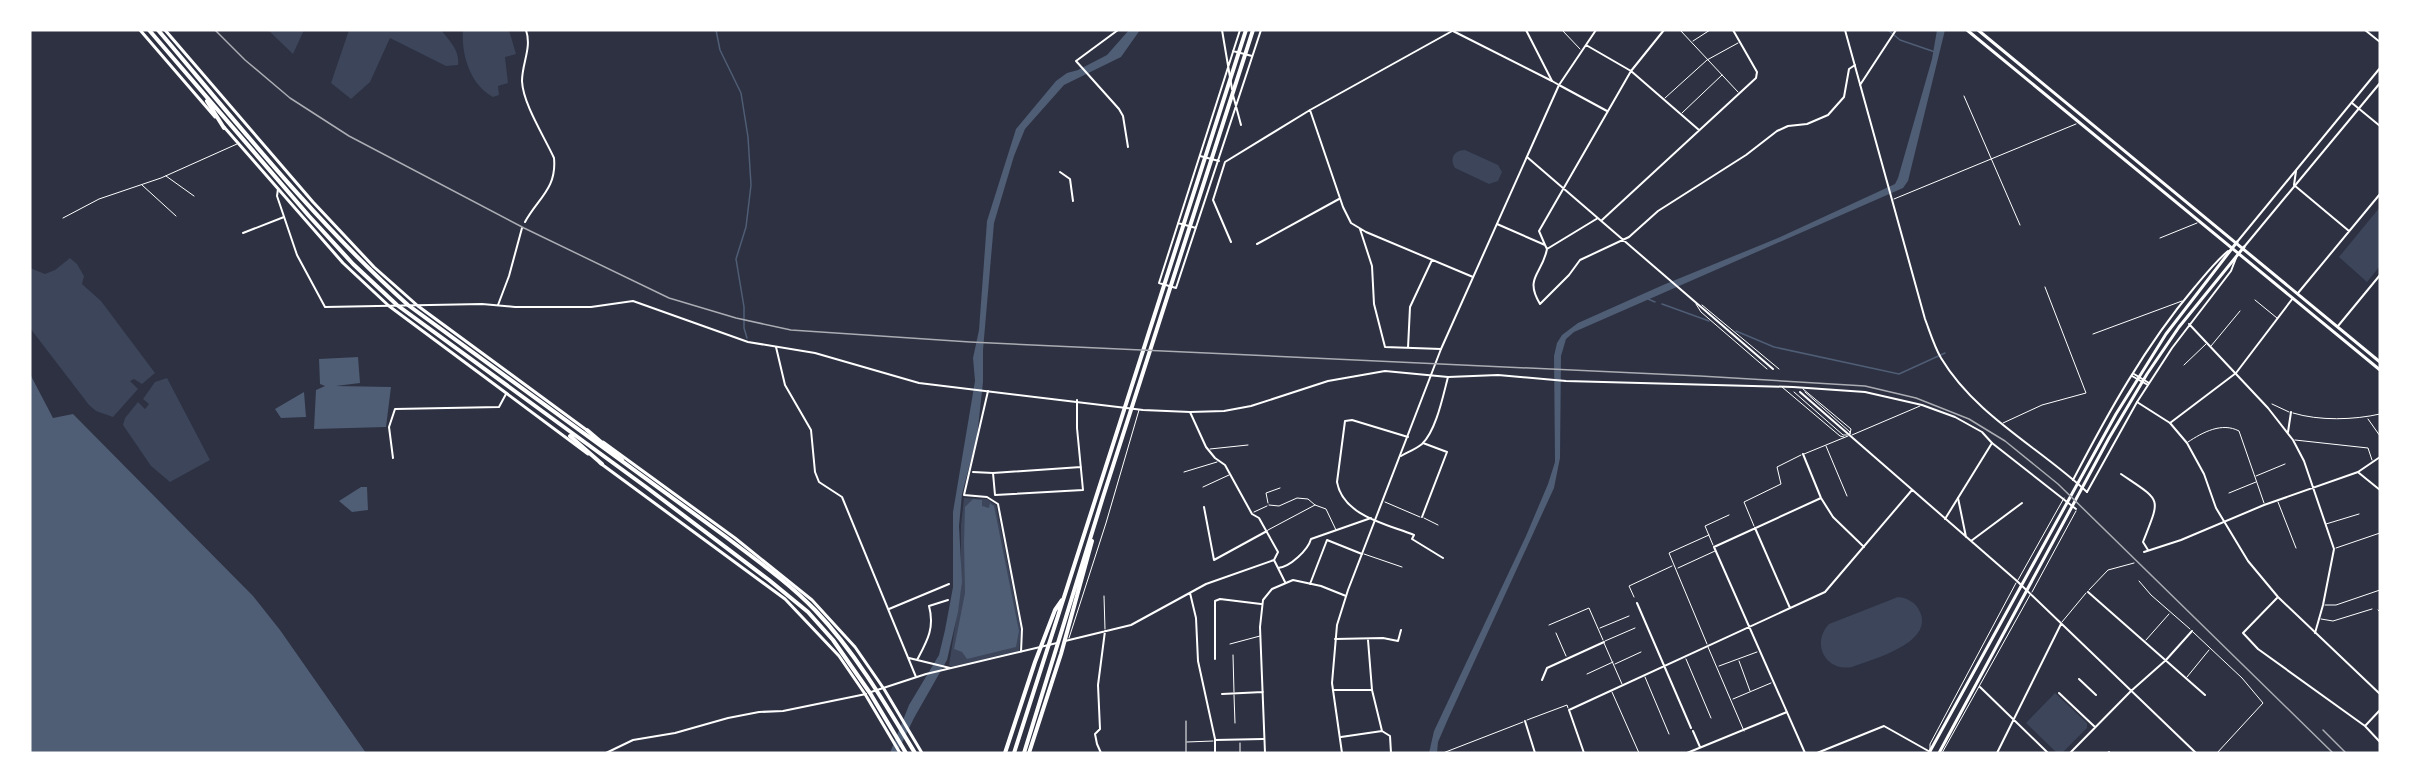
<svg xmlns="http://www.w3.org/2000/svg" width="2410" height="783" font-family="'PT Sans Narrow',sans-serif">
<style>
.green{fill:#3c4559}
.water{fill:#4f5d75}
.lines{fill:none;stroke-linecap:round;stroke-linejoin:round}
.stream{stroke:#4f5d75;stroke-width:1.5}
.service{stroke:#fff;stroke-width:1}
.minor{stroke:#fff;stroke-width:2}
.tertiary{stroke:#fff;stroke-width:2}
.primary{stroke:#fff;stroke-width:3}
.trunk{stroke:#fff;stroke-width:4}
.motorway{stroke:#fff;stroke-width:4}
.rail{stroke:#abadb3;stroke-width:1.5}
</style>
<rect width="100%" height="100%" fill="#2d3142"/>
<path class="green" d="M268 30H304L293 54Z
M349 30H441C450 41 460 51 458 65L446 66 390 38 370 82 351 99 331 83Z
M463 30H509L516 54 505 57 508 83 498 86 499 95 493 97C470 85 461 54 463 30Z
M1465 150 1498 165 1502 172 1498 181 1489 184 1455 168C1449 159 1454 150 1465 150Z
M2380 207V266L2367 282 2339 257Z
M70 258 77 264 84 276 82 284 101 301 155 373 142 384 134 379 130 381 138 389 113 417 96 411 89 405 30 328V268L45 274 55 270Z
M167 378 210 460 170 482 151 466 123 425 125 418 138 402 145 409 149 404 143 399 155 382Z
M964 498 987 499 996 505 1021 630 1019 651 951 667 949 665 961 588V525Z
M1898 597C1907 598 1916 602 1920 612 1934 643 1873 659 1852 667 1825 672 1811 643 1829 624Z
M2055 693 2087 723V728L2062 753 2056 752 2026 723Z"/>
<path class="water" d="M1129 30H1140L1121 57 1064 85 1025 129 1014 156 994 223 983 350V382L977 437 962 494 959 526 962 582 958 612 947 660 914 718 897 753H890L909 705 939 655 945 630 953 587V512L975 381 973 358 979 330 987 221 1016 129 1056 81 1067 73 1078 70 1107 55Z
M1937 30H1945L1908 181 1903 188 1574 332 1566 339 1561 356 1560 458 1554 488 1448 719 1438 742 1437 753H1429L1434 731 1526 536 1548 484 1555 462 1554 356 1557 343 1562 335 1578 323 1663 285 1778 238 1895 184 1898 178 1932 59Z
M358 357 360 383 336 386 391 387 386 427 314 429 316 390 325 386 320 384 319 359Z
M30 374 53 418 73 414 253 596 280 630 366 753H30Z
M304 392 306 417 281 418 275 409Z
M361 487H367L368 510 352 512 339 501Z
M973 499 982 500V506L989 508 990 503 994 506 1019 631 1016 647 967 659 962 652 954 649 965 593 964 542 965 507Z"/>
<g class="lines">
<path class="stream" d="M716 30 720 50 741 93 748 137 751 185 746 227 736 259 744 307V328L747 338
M1888 30 1900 40 1935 52
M1648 299 1655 302
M1662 304 1709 321
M1736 331 1774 347 1899 374 1945 353"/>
<path class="service" d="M1562 30 1580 49
M1680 30 1738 92
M1693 41 1710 30
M1964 96 2020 225
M1665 98 1707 60 1738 43
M1682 113 1722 75
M166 176 194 196
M142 185 176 216
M1894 199 2076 124
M63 218 99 199 161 178 237 144
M2160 238 2197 223
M2255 300 2277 318
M1696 304 1701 312 1767 369
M1702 305 1779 369
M2093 334 2182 301
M2211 346 2240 311
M2184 365 2206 344
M1782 387 1840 436 1844 437
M1803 389 1851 429 1850 434
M1794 392 1843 435H1847
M1805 392 1850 432V434
M2272 404 2289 412
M2293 413C2319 421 2354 420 2380 414
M2368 419 2380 436
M2003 423 2042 405 2086 393 2045 287
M1852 435 1920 406
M2295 440 2368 448 2372 460
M2188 442C2203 432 2222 422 2239 431L2264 503
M1826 446 1847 496
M1210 449 1248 445
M1804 454 1848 436
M1184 472 1217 462
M2256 476 2285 464
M1203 487 1229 475
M2229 493 2256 482
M1385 502 1420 517
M2278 502 2296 548
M1268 503 1266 493 1280 488
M1269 505 1279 506 1297 498 1308 499 1315 505 1326 509 1336 530
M1254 512 1267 506
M1424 518 1438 525
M2326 524 2359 514
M1754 526 1744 502 1781 484 1777 467 1801 455
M1268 530 1315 505
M1713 545 1705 526 1729 515
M2336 548 2380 533
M1364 554 1402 567
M1678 568 1715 551
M2018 580 2064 498
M2139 581 2151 595 2190 629
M2089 590 2108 570 2134 563
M2032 592 2076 511
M1104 596 1105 629
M1634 597 1629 586 1672 566
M2325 605H2336L2380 590
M2378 610 2380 612
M2321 619 2333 621 2372 609
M2062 622 2086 593
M1549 625 1589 608 1603 640
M1600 628 1629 616
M2193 632 2242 678 2263 703 2217 753
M1556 633 1566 656
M1069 638 1106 523 1139 410
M2146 640 2169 614
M1605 641 1635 628
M1604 643 1622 684
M1230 644 1260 636
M1707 644 1669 553 1709 535
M1708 647 1744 731
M1233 655 1234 692
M1686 659 1711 718
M1739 661 1750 691
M1615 664 1641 652
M1719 666 1757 652
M1587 674 1613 662
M1645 677 1669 734
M2187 677 2209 650
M1612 692 1639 753
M1234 695 1235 723
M1733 699 1771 683
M1527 720 1567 705 1568 708
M1187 742 1213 741
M1930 750V744L2016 583
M1186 753V721
M1240 753V743
M1443 753 1523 722
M1942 753 2030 595"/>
<path class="minor" d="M1118 30 1076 61 1119 109 1123 116 1128 147
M1222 30 1232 89
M1240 30 1159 283 1176 288 1261 30
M1596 30 1559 85 1607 111
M2365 30 2380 42
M1453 31 1552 81
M1586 45 1631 71 1699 130
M1233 51 1252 56
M1233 95 1241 125
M2352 103 2380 126
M1310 110 1343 207 1351 223 1366 232 1473 277
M1200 156 1219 161
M1527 157 1773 369
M2296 171 2294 185 2349 231
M1060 172 1070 179 1073 201
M1602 220 1756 78 1757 72 1733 30
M525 222C537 199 557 189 554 158 544 136 523 104 522 81 522 63 532 48 526 30
M1178 223 1196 228
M1497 224 1545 245 1547 249C1542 275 1524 277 1540 304L1569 275 1580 260 1629 237 1658 211 1746 155 1777 131 1788 126 1807 124 1828 115 1844 97 1849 69 1855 65
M1360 229 1372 266 1374 304 1385 347 1441 349
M243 233 284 217
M1231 242 1213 200 1225 162 1310 110 1454 30
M1257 244 1339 199
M1545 245 1539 231 1631 71 1664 30
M1547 249 1598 218
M2298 293 2380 194
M498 305 509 276 522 228
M2189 324 2268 408 2293 440 2304 461 2334 549 2323 605 2315 633
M2338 326 2380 275
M776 347 785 385 811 430 815 472 819 482 842 497 916 677
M1408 348 1410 307 1432 260
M2134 374 2149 383
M2132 376 2148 385
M988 391 964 495 987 497 998 504 1022 629 1021 652
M1800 392 2017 581 2196 753
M1190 412 1206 447 1215 458 1225 465 1252 514 1259 518 1278 552 1274 560 1285 582
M2170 423 2236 373 2293 298
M2288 432 2291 412
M1408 437 1352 420 1345 421 1337 482C1343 516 1387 524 1414 535L1412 539 1443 558
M1992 443 2076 509
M1803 454 1821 498 1833 517 1864 547
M1401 456C1408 452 1416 449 1422 444 1436 431 1443 396 1448 377
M393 458 389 427 395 409 499 407 506 394
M973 472 993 473 1081 467
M993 473 995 495 1083 490 1077 428V400
M2359 473 2380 490
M2121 474C2162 502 2161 496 2143 542L2148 550
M2073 480C2108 413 2145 346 2194 288 2205 275 2215 262 2228 251
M2087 492 2137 402 2172 348 2231 271 2236 258
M1958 498 1966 537
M1204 507 1214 560 1267 531
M1422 517 1447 452 1423 443
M1755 528 1790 608
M1971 541 2022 503
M2144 552 2181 540 2264 505 2358 472 2380 457
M1278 568C1290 567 1308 550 1311 539L1371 518
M1310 584 1327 540 1362 554
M2088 592 2205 695
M1190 593 1196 618 1198 661 1215 739V753
M2277 598 2243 633 2258 649 2365 726 2380 742
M1637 603 1691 728
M889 609 949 584
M1335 639 1383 638 1398 641 1401 630
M1368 640 1372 690 1382 731
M1065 641 1131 625 1206 584 1274 560
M909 658 950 668
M1215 659V601L1220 599 1261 604
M917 660C927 641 935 628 929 606L948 600
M2079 679 2096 695
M1542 680 1547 668 1604 642
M1980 687 2048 753
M1333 690H1372
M871 692 926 674 1057 643
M2059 693 2095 727
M1222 694 1263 692
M1525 721 1535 753
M2365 726 2380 710
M1693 731 1700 747
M1341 737 1382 731 1390 736 1391 753
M1215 740 1263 739
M606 753 633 740 675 733 728 718 759 712 783 711 866 694
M1101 753 1097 744 1095 734 1100 729 1098 685 1105 631
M1265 753 1260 627 1263 600 1272 589 1293 580 1321 586 1346 596
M1584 753 1569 710 1825 592 1912 490
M1687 753 1787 712
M1805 753 1714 547 1821 498
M1817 753 1884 726 1932 753
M1997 753 2061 624
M2070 753 2131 691 2166 660 2192 631
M2108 753 2109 752"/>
<path class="tertiary" d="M1845 30 1925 319C1930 332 1934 346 1941 358 1976 416 2039 447 2087 492
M1860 85 1896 30
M278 189 277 196 297 255 325 307 482 304 515 307H591L633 301 748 342 815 353 919 383 1143 410 1190 412 1224 411 1251 406 1328 381 1385 371 1448 377 1498 375 1566 381 1793 387 1865 392 1922 405 1955 417 1982 432 1992 443 1945 519
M2237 242 2380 68
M2244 247 2380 83
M2137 402 2170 423 2187 443 2204 474 2216 508 2248 561 2278 597 2380 694
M1342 753 1332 683 1337 625 1348 590 1441 349 1559 85 1552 81 1526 30"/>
<path class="primary" d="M140 30 215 117
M165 30 313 202 374 267 418 306 588 431
M1967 30 2380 370
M1978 30 2380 362
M224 127 343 263 389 306 588 454
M603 442 735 538 812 600 855 647 884 689 922 753
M600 463 785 599 839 656 865 694 900 753
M1929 753 2116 414 2166 334 2237 242
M1939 753 2109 438 2147 374 2179 327 2244 247"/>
<path class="trunk" d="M149 30 309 216 353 264 397 305 646 487 769 580 808 612 833 640 870 693 906 753
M158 30C237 123 317 224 408 305L726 537C756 560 788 582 815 610 855 652 885 703 915 753
M207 101 224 128
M587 430 622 460
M570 436 602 464"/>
<path class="motorway" d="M1005 753 1035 662 1055 610 1062 600
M1014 753 1246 30
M1024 753 1103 497 1253 30
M1029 753 1061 654 1092 541"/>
<path class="rail" d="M215 30 245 60 290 98 349 136 524 228 669 298 736 318 791 330 970 342 1700 376 1865 386 1916 398 1969 419 2005 441 2058 484 2333 753
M2323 730 2346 753"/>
</g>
<rect width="2410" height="783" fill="none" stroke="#ffffff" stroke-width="63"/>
</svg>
